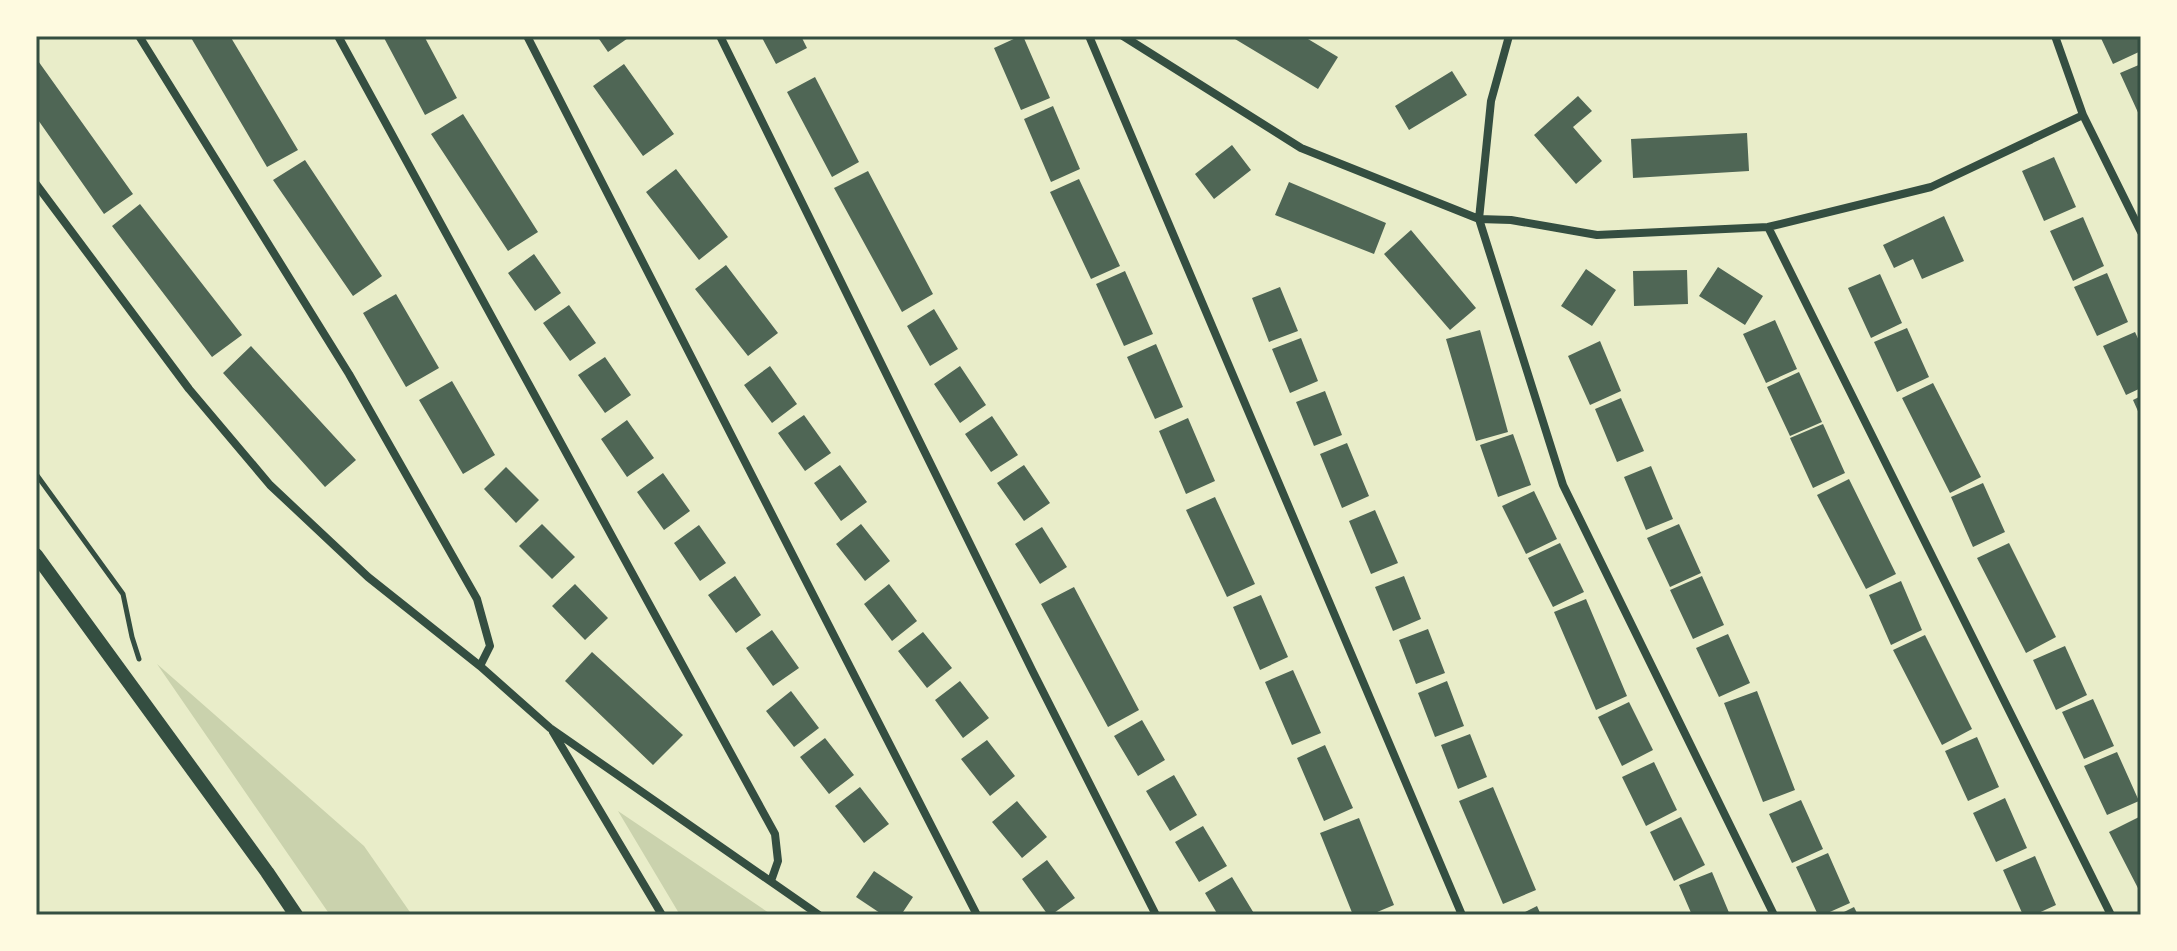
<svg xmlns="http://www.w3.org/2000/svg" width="2177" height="951" font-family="'IBM Plex Sans',sans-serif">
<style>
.green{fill:#cad2ad}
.building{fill:#4f6655}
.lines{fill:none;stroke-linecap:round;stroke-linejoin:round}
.path{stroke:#344e41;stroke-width:5}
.minor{stroke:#344e41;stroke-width:8}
.tertiary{stroke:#344e41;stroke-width:14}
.neatline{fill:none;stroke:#344e41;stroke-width:3}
</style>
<rect width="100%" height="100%" fill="#e9edc9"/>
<path class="green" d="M157 664 364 846 412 915H330Z
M618 811 772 915H680Z"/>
<path class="building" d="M190 36H230L298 150 267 167Z
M383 36H424L457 98 425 115Z
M597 36H631L608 52Z
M761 36H801L807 48 776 64Z
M1020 36H1023L1050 98 1021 110 994 48Z
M1230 36H1303L1338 57 1318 89Z
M2100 36H2138L2141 43V51L2113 64Z
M36 58 133 194 104 214 36 117Z
M624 64 674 134 643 156 593 86Z
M2141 64V119L2120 73Z
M1452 71 1467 95 1409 130 1395 106Z
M815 77 859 162 832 177 787 92Z
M1578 96 1592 111 1573 127 1602 161 1576 184 1534 135Z
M1053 106 1080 169 1051 182 1024 119Z
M463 114 538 232 508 251 431 134Z
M1747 133 1749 171 1633 178 1631 139Z
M1232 145 1251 170 1214 199 1195 174Z
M2054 157 2076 207 2044 221 2022 171Z
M305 160 382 276 353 296 273 180Z
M676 169 728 237 699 260 646 192Z
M868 171 933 294 902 312 834 188Z
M1079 179 1120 266 1091 279 1050 192Z
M1289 182 1386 223 1374 254 1275 215Z
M140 204 242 335 212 357 112 226Z
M1944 216 1964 261 1922 279 1913 259 1894 268 1883 245Z
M2083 217 2104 266 2073 281 2050 231Z
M1411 230 1476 308 1450 330 1384 254Z
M534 254 561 293 535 311 508 273Z
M726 265 778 333 748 356 695 289Z
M1718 267 1763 296 1745 325 1699 296Z
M1586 269 1616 290 1592 326 1561 306Z
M1687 270 1688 304 1634 306 1633 271Z
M1125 271 1153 334 1124 346 1096 284Z
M2107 273 2128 322 2097 336 2074 287Z
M1880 274 1902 323 1871 338 1848 288Z
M1280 287 1298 331 1269 342 1252 298Z
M396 294 439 368 406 387 363 313Z
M569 305 596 343 570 361 543 323Z
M934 309 958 349 930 366 907 326Z
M1775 320 1797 369 1766 383 1743 334Z
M1907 328 1929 377 1897 392 1874 342Z
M1480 330 1508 432 1476 441 1446 339Z
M2135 332 2141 345V388L2126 395 2103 346Z
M1301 338 1318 381 1290 393 1272 349Z
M1600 341 1621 391 1590 405 1568 356Z
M1156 344 1183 407 1155 419 1127 357Z
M251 346 356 460 325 487 223 373Z
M605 357 631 395 605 413 578 375Z
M770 366 797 404 772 423 744 385Z
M960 366 986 405 960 423 934 384Z
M1799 372 1822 422 1790 436 1767 387Z
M452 381 495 455 463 474 419 400Z
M1933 383 1981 477 1950 493 1902 398Z
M1325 391 1342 435 1314 446 1296 402Z
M2141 396V418L2133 400Z
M1621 398 1644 451 1617 462 1595 409Z
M804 415 831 453 805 471 778 433Z
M992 416 1018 455 991 472 965 434Z
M1188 418 1215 481 1186 494 1159 431Z
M627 420 654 458 627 477 601 439Z
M1823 424 1845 473 1813 488 1790 438Z
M1513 434 1531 485 1498 497 1480 445Z
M1347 443 1369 496 1342 508 1320 454Z
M840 465 867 502 841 521 814 483Z
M1024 465 1050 503 1024 521 997 483Z
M1651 466 1673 519 1646 530 1624 477Z
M506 467 539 500 516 523 484 489Z
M663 473 690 511 664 530 637 492Z
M1849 479 1896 574 1866 589 1817 495Z
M1983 483 2005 532 1973 547 1951 497Z
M1534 491 1557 539 1526 554 1502 506Z
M1215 497 1255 584 1227 597 1186 510Z
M1375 510 1398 563 1371 574 1349 521Z
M542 524 575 557 552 579 519 546Z
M861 524 890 561 865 581 836 544Z
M1679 524 1701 573 1670 587 1647 538Z
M699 525 726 563 700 581 674 543Z
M1042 527 1067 567 1040 584 1015 544Z
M1560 543 1584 592 1553 607 1528 558Z
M2009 543 2056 637 2026 653 1977 558Z
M735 576 761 615 736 633 708 595Z
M1404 576 1421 619 1393 631 1375 587Z
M1702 576 1724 625 1693 639 1670 590Z
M1901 581 1922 630 1891 645 1869 595Z
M575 584 608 618 585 640 552 606Z
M889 584 917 621 892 641 864 604Z
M1074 587 1139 710 1108 727 1041 604Z
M1261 595 1288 657 1260 670 1233 607Z
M1586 599 1627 696 1596 710 1554 612Z
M1428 629 1445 673 1416 684 1399 640Z
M772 630 799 668 773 686 746 648Z
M923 632 952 668 927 688 898 651Z
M1728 634 1750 683 1719 697 1696 648Z
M1925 635 1972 729 1942 745 1893 650Z
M2065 646 2087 695 2056 710 2033 660Z
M592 652 683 735 653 765 565 681Z
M1293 670 1321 733 1292 745 1265 682Z
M960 681 989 718 963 738 935 700Z
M1447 681 1464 726 1435 737 1418 693Z
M791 691 819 728 794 747 766 711Z
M1757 691 1795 790 1763 802 1724 703Z
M2093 699 2114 746 2084 759 2062 712Z
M1629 702 1653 750 1622 766 1598 717Z
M1142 720 1165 760 1138 776 1114 736Z
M1470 734 1487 777 1458 789 1441 745Z
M1977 737 1999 787 1968 801 1945 751Z
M825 738 854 775 829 794 800 757Z
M987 740 1015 776 990 796 961 759Z
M1325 745 1353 808 1324 821 1297 758Z
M2117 752 2139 801 2107 815 2084 766Z
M1654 762 1677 810 1646 826 1622 777Z
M1174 775 1197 815 1170 831 1146 791Z
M860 787 889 824 864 843 835 806Z
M1493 787 1536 890 1503 904 1459 801Z
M2005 798 2027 848 1996 862 1973 813Z
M1801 800 1823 849 1792 863 1769 814Z
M1017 801 1047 837 1022 858 992 822Z
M2141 816V894L2109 832Z
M1681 817 1705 865 1674 881 1650 832Z
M1359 818 1394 905 1370 915H1353L1320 833Z
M1203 826 1227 866 1199 882 1175 842Z
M1828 853 1850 903 1823 915H1818L1796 867Z
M2035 856 2056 905 2034 915H2023L2003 870Z
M1047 860 1075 898 1051 915H1048L1022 879Z
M874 871 913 897 901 915H883L856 897Z
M1712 872 1730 915H1692L1679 885Z
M1232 877 1244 897 1255 915H1218L1205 893Z
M1537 906 1541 915H1519Z
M1854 907 1858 915H1838Z"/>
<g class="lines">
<path class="path" d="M36 474 123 594 132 637 139 659"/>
<path class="minor" d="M139 36 349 374 477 599 490 646 480 666
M338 36 775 834 778 861 771 881
M527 36 977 915
M720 36 1033 672 1156 915
M1089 36 1462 915
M1123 36 1301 148 1479 219 1511 220 1597 235 1768 227 1931 187 2083 115
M1509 36 1491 101 1479 219 1563 485 1774 915
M2055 36 2083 115 2141 232
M36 184 189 389 270 485 368 577 480 666 550 728 819 915
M1768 227 2111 915
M553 732 662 915"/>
<path class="tertiary" d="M36 555 267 872 296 915"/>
</g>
<rect width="2177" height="951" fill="none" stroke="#fefae0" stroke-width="76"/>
<rect x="38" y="38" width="2101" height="875" class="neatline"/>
</svg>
